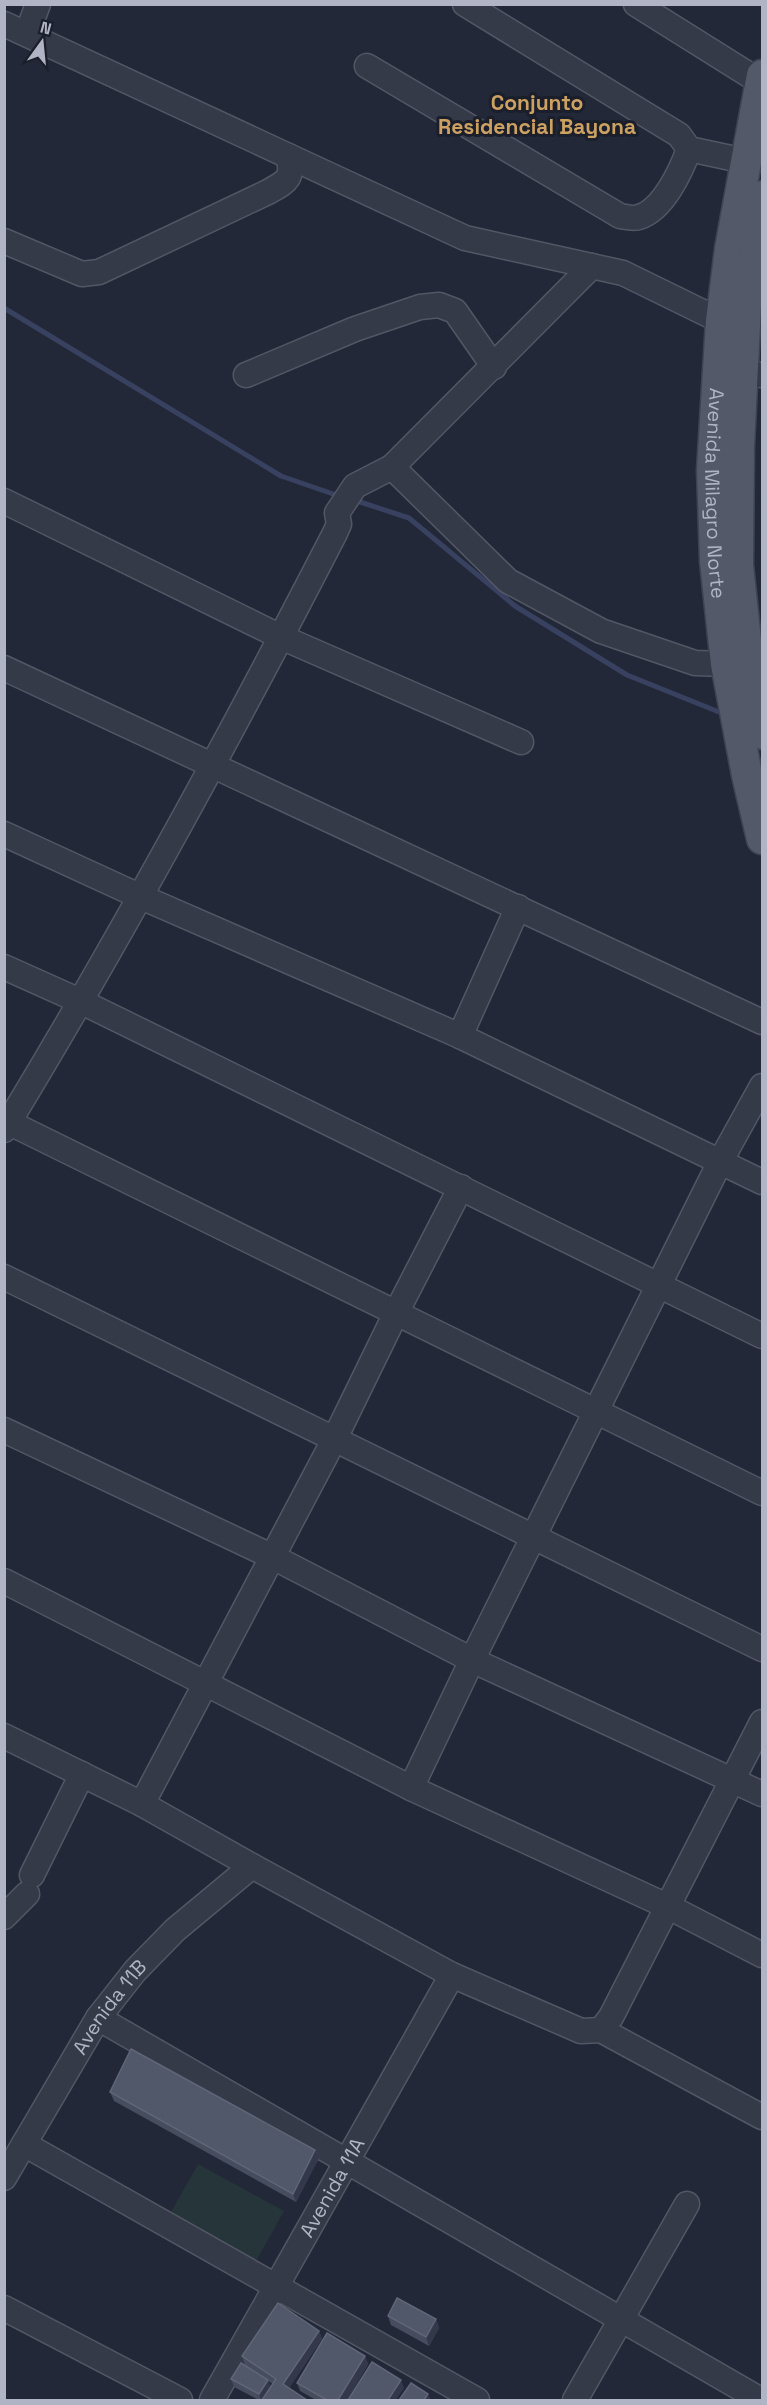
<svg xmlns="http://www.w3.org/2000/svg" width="767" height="2405" font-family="'Space Grotesk',sans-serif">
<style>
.green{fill:#253539}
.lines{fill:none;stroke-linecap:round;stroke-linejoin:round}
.stream{stroke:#384260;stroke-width:5}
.minor-casing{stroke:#535765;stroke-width:27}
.major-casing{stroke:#3f4351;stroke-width:33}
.minor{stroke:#353a48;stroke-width:24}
.major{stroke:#535968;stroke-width:30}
.wall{fill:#464d5f;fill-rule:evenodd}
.shaded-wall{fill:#33394a}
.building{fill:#51586a;stroke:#606678;stroke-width:1.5}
.labels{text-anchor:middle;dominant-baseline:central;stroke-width:6;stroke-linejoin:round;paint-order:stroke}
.street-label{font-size:20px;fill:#b0b4c4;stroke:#1b1f2c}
.neighbourhood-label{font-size:21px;font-weight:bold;fill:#cda162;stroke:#1b1f2c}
</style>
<rect width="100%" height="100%" fill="#222837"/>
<path class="green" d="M198 2164 284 2211 255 2263 171 2212Z"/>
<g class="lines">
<path class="stream" d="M4 308 281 476 339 496
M354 500 409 518 515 606 627 675 724 714"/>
<defs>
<g id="minor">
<path d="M465 4 679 135 689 149 745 161"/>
<path d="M636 4 762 83"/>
<path d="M4 24 465 238 623 273 721 321 737 327"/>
<path d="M27 34 38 4"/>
<path d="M367 66 620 216C626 217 634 219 639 217 663 210 681 171 689 149"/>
<path d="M4 241 82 274 99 272 268 192C287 181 294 179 288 156"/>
<path d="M592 266 392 467 508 581 601 631 695 663 726 664"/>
<path d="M743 373 762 375"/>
<path d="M246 375 355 329 420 307 439 305 455 311 494 367"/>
<path d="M4 501 281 637 521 742"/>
<path d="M4 668 762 1022"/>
<path d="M4 834 139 896 460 1036 762 1182"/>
<path d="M4 967 82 1002 762 1336"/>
<path d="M460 1036 518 907"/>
<path d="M4 1120 762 1493"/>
<path d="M4 1130C122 936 231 735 335 533L339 524 337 513 355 486 392 467"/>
<path d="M4 1277 762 1649"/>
<path d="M4 1430 273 1557 472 1660 762 1794"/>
<path d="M4 1581 411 1788 669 1907 762 1955"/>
<path d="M4 1736 142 1804 252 1866 452 1975 581 2031 601 2030 762 2117"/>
<path d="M411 1788 472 1660 720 1162 762 1086"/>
<path d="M142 1804 335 1438 396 1313 461 1187"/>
<path d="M32 1875 82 1774"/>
<path d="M4 1917 27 1894"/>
<path d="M98 2018 761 2400"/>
<path d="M601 2030 611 2017 762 1722"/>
<path d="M24 2144 477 2400"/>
<path id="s1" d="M4 2178 98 2018 135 1971 175 1930 252 1866"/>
<path d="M4 2308 180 2400"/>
<path id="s2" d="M212 2400 452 1975"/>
<path d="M575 2400 687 2204"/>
</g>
<g id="major">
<path id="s3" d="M762 75 730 249 721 321 712 470 715 561 726 664 747 775 762 839"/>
<path d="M762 196 746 305 739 446 738 565 750 679 762 734"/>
</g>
</defs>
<use href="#minor" class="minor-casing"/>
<use href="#major" class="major-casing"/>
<use href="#minor" class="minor"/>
<use href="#major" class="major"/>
</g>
<path class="wall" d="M110 2092 315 2150 319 2158 296 2202 114 2101Z
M388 2316 436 2319 439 2328 429 2346 391 2325Z
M319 2331 322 2339 289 2388 307 2400H259L234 2387 231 2379 261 2375 245 2365 242 2356ZM268 2381 273 2384 271 2387Z
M365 2356 368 2364 347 2400H316L300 2391 297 2383Z"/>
<path class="shaded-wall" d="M315 2150 319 2158 296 2202 293 2194Z
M436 2319 439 2328 429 2346 426 2337Z
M319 2331 322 2339 286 2393 283 2384Z
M365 2356 368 2364 347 2400H338Z
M268 2380 271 2388 261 2400 259 2394Z
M401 2380 404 2388 396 2400H388Z
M428 2394 431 2400H424Z"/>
<path class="building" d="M131 2049 315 2150 293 2194 110 2092Z
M397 2298 436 2319 426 2337 388 2316Z
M278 2303 319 2331 283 2384 307 2400H262L276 2379 242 2356Z
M327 2333 365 2356 338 2400H327L297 2383Z
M372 2362 401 2380 388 2400H348Z
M241 2363 268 2380 259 2394 231 2379Z
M411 2383 428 2394 424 2400H399Z"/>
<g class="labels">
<g class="street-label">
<text stroke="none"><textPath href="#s3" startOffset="422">Avenida Milagro Norte</textPath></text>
<text stroke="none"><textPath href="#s1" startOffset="201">Avenida 11B</textPath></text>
<text stroke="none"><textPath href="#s2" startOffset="244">Avenida 11A</textPath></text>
</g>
<g class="neighbourhood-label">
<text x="537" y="102">Conjunto<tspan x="537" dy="24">Residencial Bayona</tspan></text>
</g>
</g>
<rect width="767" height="2405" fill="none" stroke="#b0b4c4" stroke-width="12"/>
<g transform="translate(42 42) rotate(15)" stroke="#1b1f2c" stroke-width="4.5" paint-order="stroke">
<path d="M0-4.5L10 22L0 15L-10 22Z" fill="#b0b4c4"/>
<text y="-9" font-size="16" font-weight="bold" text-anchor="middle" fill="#b0b4c4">N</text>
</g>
</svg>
